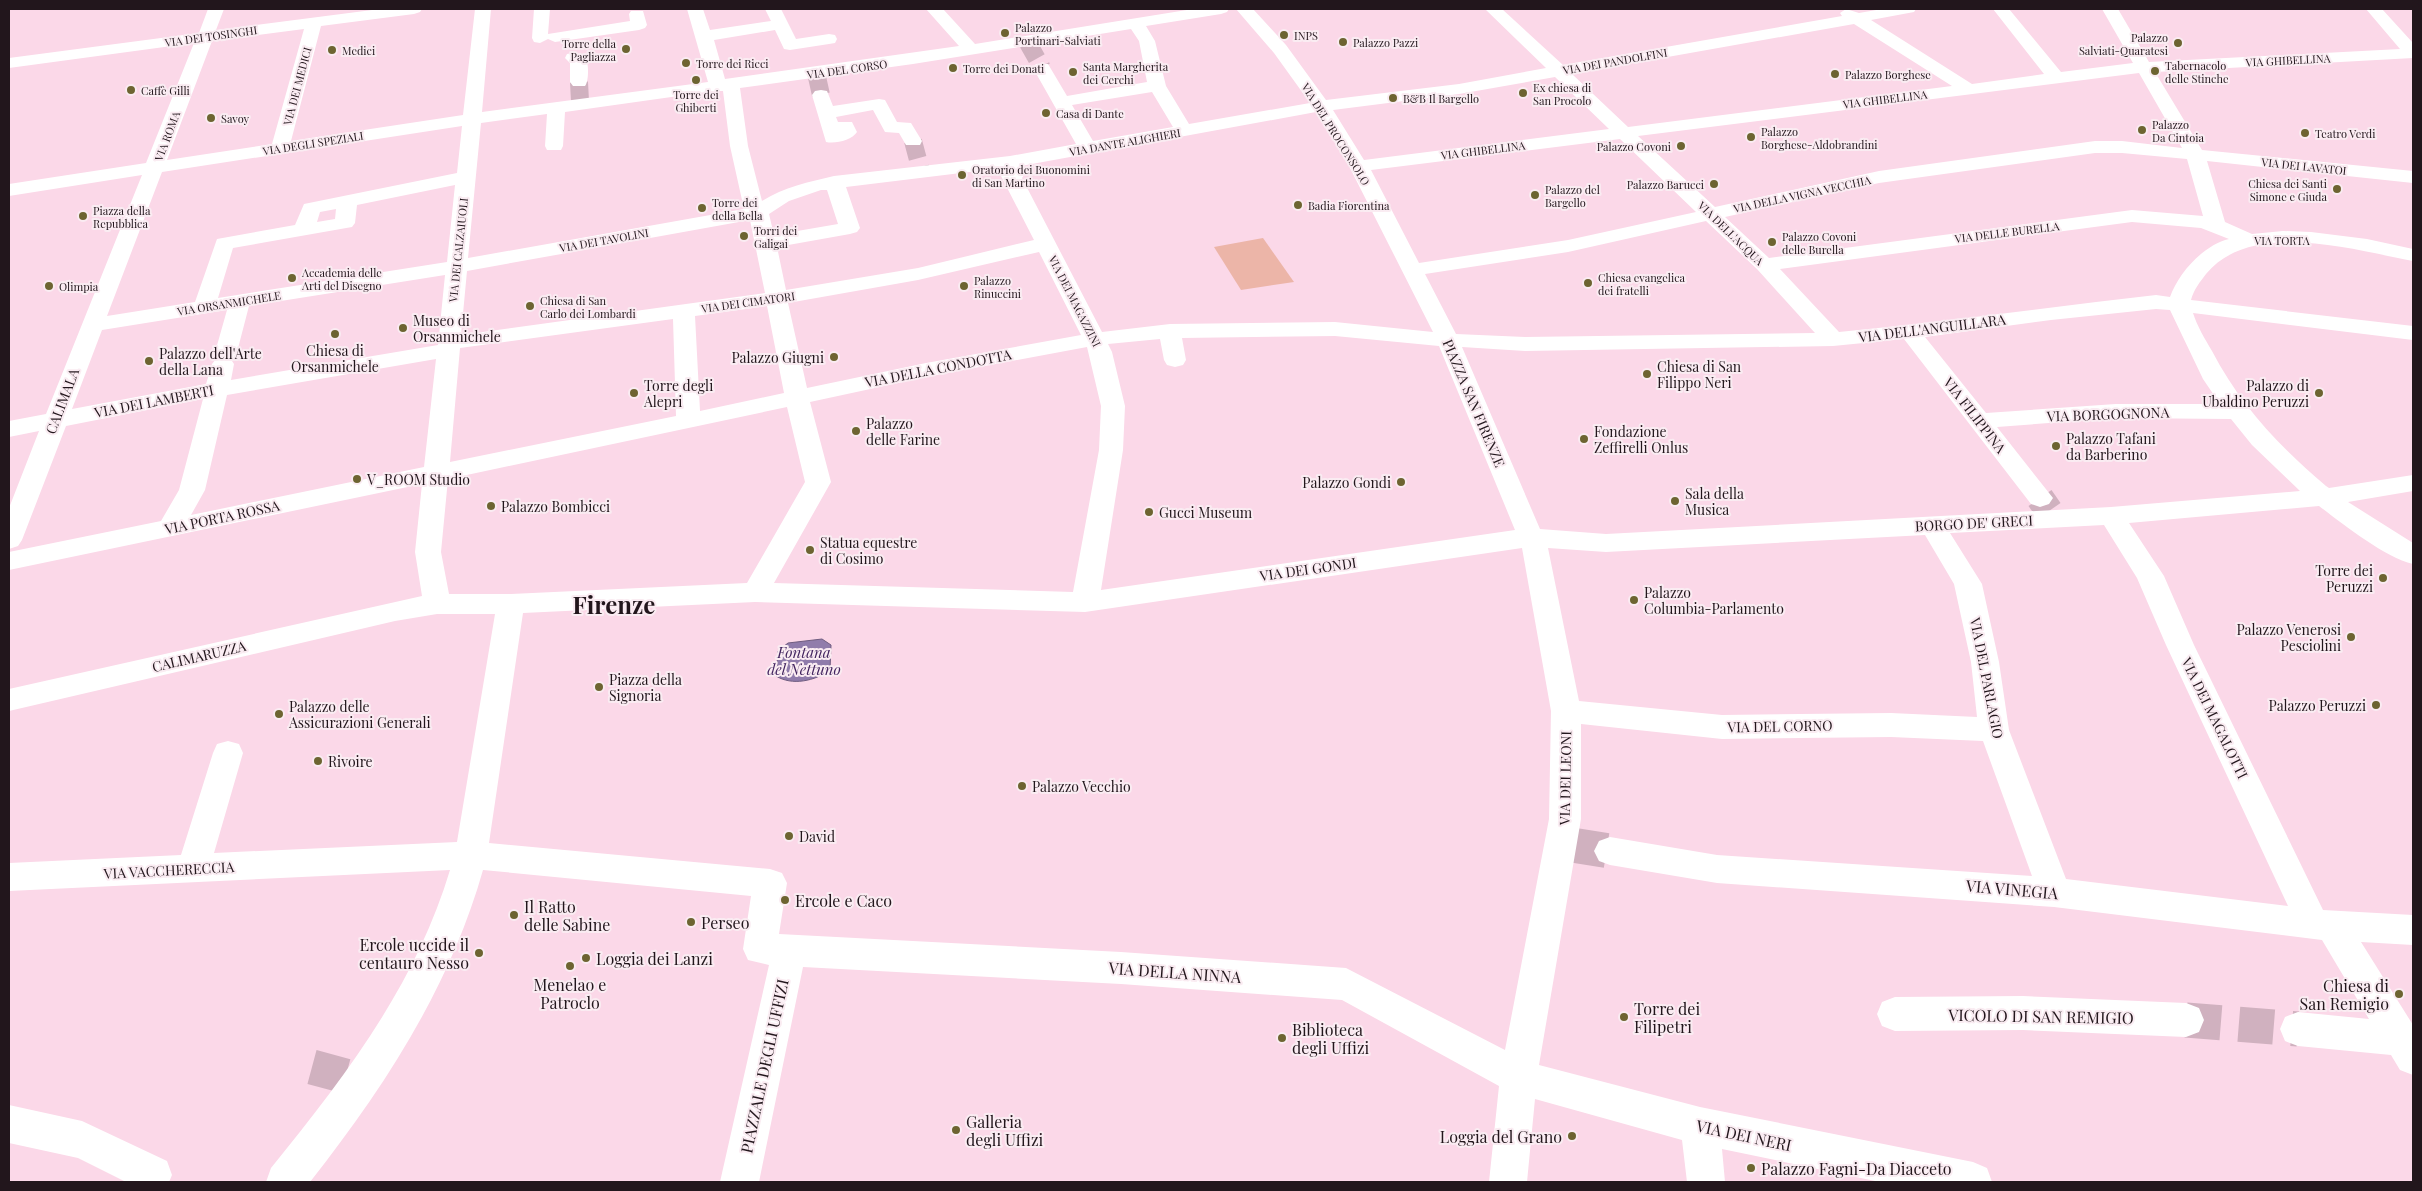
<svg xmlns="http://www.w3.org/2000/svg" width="2422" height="1191" font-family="'Playfair Display',serif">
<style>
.green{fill:#ecb5a8}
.water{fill:#907cab;stroke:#6f5d80}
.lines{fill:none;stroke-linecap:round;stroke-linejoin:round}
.street-tunnel-far2{stroke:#d0b1bf;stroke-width:18;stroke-dasharray:18 9;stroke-linecap:butt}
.street-tunnel-far1{stroke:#d0b1bf;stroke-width:28;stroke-dasharray:28 14;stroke-linecap:butt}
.street-tunnel{stroke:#d0b1bf;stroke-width:35;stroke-dasharray:35 18;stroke-linecap:butt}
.street{fill:#fff;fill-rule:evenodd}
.poi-dot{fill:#6d6431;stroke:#faecf2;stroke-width:2}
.labels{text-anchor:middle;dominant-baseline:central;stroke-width:4;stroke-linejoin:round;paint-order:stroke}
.far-poi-label{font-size:11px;fill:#22161c;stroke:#faecf2;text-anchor:start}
.far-street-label{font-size:11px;fill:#22161c;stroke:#faecf2}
.poi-label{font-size:14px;fill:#22161c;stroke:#faecf2;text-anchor:start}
.street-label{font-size:14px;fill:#22161c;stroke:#faecf2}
.water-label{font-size:15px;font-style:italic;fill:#42245f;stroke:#faecf2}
.near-street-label{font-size:16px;fill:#22161c;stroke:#faecf2}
.near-poi-label{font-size:16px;fill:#22161c;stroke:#faecf2;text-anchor:start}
.town-label{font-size:24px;font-weight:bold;fill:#22161c;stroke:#faecf2}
</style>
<rect width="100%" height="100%" fill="#fbd8e8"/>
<path class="green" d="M1263 238 1294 282 1241 290 1214 247Z"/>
<path class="water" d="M822 639 831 645 830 670C815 681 792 686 776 676L778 651 788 643Z"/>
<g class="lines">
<path class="street-tunnel-far2" d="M1028 43 1042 68
M817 77 821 95
M579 82 580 101
M913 141 921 171"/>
<path class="street-tunnel-far1" d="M2040 498 2049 511"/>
<path class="street-tunnel" d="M1572 845 1610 851
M2186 1020 2298 1029
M312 1067 364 1081"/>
<path class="street" d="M208 9H224L216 30 380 9H422L420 12 414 14 321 26 291 141 463 115 475 9H491L482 112 708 82 687 9H703L710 30 771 21 765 9H781L796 39 829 34 835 35 837 39 835 43 829 44 790 50 784 49 775 30 714 40 725 79 959 46 926 9H943L975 44 1193 9H1229L1227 12 1221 14 1146 26 1155 41 1166 86 1189 124 1310 103 1274 53 1236 9H1253L1286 45 1326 100 1459 84 1546 68 1485 9H1502L1563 65 1842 16 1840 13 1846 9 1859 13 1882 9H1916L1914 12 1871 20 1972 84 2044 74 1993 9H2009L2061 72 2133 63 2102 9H2118L2149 62 2400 49 2366 9H2382L2413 43V58L2155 72 2202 150 2413 171V183L2207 161 2225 222 2252 234 2283 231 2311 232 2367 239 2413 249V261C2354 250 2251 219 2206 274 2200 282 2194 289 2191 300L2413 326V340L2193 313C2197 326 2205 339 2212 351 2240 405 2279 446 2326 486L2329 488 2413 475V491L2348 502 2413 543V564C2384 557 2343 524 2319 506L2129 523 2164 576 2194 645 2323 910 2413 915V945L2361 942 2413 1025V1075L2400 1070 2391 1055 2298 1046 2285 1041 2280 1029 2285 1017 2298 1012 2369 1019 2322 940 2054 907 1717 883 1610 865 1599 861 1594 851 1599 841 1610 837 1717 855 2032 876 1983 741 1891 737 1722 739 1581 724V819L1539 1065 1700 1107 1973 1162 1987 1168 1992 1182H1880L1722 1149 1725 1182H1687L1682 1140 1535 1099 1527 1182H1489L1499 1086 1342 1000 1121 984 803 967 759 1182H720L769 965 748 960 743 949 751 896 483 870C450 987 384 1088 310 1182H266L271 1168C345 1077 416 984 450 870L9 891V863L181 855 213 753 217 744 228 741 239 744 243 753 214 853 457 842 495 614H437L395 621 9 711V689L422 596 415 552 422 484 9 570V552L161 521 179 490 203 399 66 426 22 540 18 546 9 549V508L39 431 9 437V421L46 414 142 175 9 196V184L146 163 194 43 9 68V58L199 33ZM1854 24 1952 86 1628 127 1572 74ZM304 29 272 144 167 160 212 41ZM1131 29 1139 41 1147 82 1067 96 1048 64H1036L1033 68 1076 144 1010 156 834 176C809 182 784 187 762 201L748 146 740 88 913 64ZM2139 73 2182 148 2122 141H2095L1879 171 1715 207 1638 136ZM1555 77 1609 129 1364 160 1333 110 1459 94ZM714 91H723L730 146 744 209 468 258 481 123 547 114 545 146 547 150H561L563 146 565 112ZM1152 92 1173 127 1093 141 1072 105ZM1316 112 1349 166 1433 332 1335 322 1170 324 1102 332 1022 178 1024 175 1021 166ZM462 126 457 173 304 204 295 225 217 239 195 302 107 316 162 172ZM1620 139 1696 212 1568 240 1419 263 1371 170ZM2095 153H2122L2187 159 2203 216 2132 210 1769 258 1725 217 1879 183ZM1002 168 1004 173 1001 176 1034 240 918 268 786 290 777 247 850 234 857 232 860 228 846 187ZM455 185 447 262 218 298 233 248 352 227 355 223 357 205ZM821 190H827L838 224 774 235 769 214 789 201ZM336 209 335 219 317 222 320 212ZM750 220 765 293 461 335 467 271ZM1706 221 1757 269 1815 333 1525 337 1456 334 1425 274 1568 252ZM2132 222 2201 228 2229 239C2204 245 2179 272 2170 297L2156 295C2050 307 1945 322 1839 332L1780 269ZM1039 252 1081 335 926 363 807 388 788 303 918 280ZM445 275 438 345 231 380 234 364 232 361 236 356 249 306ZM767 306 784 393 700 411 695 316ZM2156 309 2170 310 2203 379 2220 404H2116L1986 413 1925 337 2051 320ZM227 310 214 356 216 359 212 364 206 384 72 409 102 330ZM673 319 676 416 450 462 460 348ZM1335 336 1439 346 1515 530 1101 590 1123 450 1125 406 1112 352 1108 344 1160 339 1164 360 1167 365 1175 367 1183 365 1186 360 1182 338ZM1904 339 2031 504 2040 507 2049 504 2053 498 1997 427 2116 418 2231 419 2252 445 2300 491 2111 507 1606 534 1540 529 1462 347 1525 351 1833 346ZM1087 347 1101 406 1099 450 1073 592 774 583 831 482 810 402 926 377ZM436 359 424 467 191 515 205 490 227 395ZM787 407 805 482 747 583 511 594H449L441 552 448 479ZM2104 525 2137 578 2166 645 2288 906 2066 879 2009 730 1999 662 1982 584 1950 533ZM1925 535 1954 584 1971 662 1977 717 1891 713 1722 715 1579 701 1548 548 1606 552ZM1522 548 1551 711 1549 819 1505 1050 1346 968 1121 952 779 934 787 883 782 873 770 869 489 843 523 613 755 602 1085 612Z
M534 9H550L548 34 630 21 629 14 631 11H643L647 25 645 28 639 30 555 42 548 39 540 43 534 42 532 38Z
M573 53C577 54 582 55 585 57 589 62 589 81 585 86H573L570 82V63L565 58 567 54Z
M821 90 827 91 833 106 879 99 885 100 897 122 911 123 922 141 920 145H906L899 133 885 132 873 110 836 117 838 122H852L857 132C852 140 836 144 826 142L812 95 815 91Z
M2023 996 2186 1003 2199 1008 2204 1020 2199 1032 2186 1037 2023 1030 1895 1031 1882 1026 1877 1014 1882 1002 1895 997Z
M9 1105 82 1121 167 1161 172 1175 169 1182H126L78 1158 9 1143Z"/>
</g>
<g class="poi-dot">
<circle cx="1005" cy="33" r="5"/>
<circle cx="1284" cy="35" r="5"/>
<circle cx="1343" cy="42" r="5"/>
<circle cx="2178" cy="43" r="5"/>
<circle cx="626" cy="49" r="5"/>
<circle cx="332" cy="50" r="5"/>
<circle cx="686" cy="63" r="5"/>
<circle cx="953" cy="68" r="5"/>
<circle cx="2155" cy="71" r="5"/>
<circle cx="1073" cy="72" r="5"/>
<circle cx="1835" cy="74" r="5"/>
<circle cx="696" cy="80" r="5"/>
<circle cx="131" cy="90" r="5"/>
<circle cx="1523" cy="93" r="5"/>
<circle cx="1393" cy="98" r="5"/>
<circle cx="1046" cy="113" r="5"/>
<circle cx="211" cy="118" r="5"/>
<circle cx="2142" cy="130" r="5"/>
<circle cx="2305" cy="133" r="5"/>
<circle cx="1751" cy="137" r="5"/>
<circle cx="1681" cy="146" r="5"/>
<circle cx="962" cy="175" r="5"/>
<circle cx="1714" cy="184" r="5"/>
<circle cx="2337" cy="189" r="5"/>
<circle cx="1535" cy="195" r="5"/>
<circle cx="1298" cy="205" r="5"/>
<circle cx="702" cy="208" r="5"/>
<circle cx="83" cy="216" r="5"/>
<circle cx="744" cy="236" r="5"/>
<circle cx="1772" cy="242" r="5"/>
<circle cx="292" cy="278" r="5"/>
<circle cx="1588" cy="283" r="5"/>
<circle cx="49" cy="286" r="5"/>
<circle cx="964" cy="286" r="5"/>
<circle cx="530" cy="306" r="5"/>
<circle cx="403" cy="328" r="5"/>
<circle cx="335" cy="334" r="5"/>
<circle cx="834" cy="357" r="5"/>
<circle cx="149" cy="361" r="5"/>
<circle cx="1647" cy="374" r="5"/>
<circle cx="634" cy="393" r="5"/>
<circle cx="2319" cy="393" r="5"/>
<circle cx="856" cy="431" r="5"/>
<circle cx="1584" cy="439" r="5"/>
<circle cx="2056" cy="446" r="5"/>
<circle cx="357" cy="479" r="5"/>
<circle cx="1401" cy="482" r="5"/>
<circle cx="1675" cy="501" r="5"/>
<circle cx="491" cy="506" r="5"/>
<circle cx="1149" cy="512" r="5"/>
<circle cx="810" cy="550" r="5"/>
<circle cx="2383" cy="578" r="5"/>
<circle cx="1634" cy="600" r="5"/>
<circle cx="2351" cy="637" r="5"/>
<circle cx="599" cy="687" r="5"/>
<circle cx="2376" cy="705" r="5"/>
<circle cx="279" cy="714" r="5"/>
<circle cx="318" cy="761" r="5"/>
<circle cx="1022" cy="786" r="5"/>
<circle cx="789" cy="836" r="5"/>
<circle cx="785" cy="900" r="5"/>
<circle cx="514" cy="915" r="5"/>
<circle cx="691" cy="922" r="5"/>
<circle cx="479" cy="953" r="5"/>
<circle cx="586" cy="958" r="5"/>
<circle cx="570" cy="966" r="5"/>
<circle cx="2399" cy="994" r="5"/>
<circle cx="1624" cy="1017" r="5"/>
<circle cx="1282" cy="1038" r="5"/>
<circle cx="956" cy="1130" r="5"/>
<circle cx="1572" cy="1136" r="5"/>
<circle cx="1751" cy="1168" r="5"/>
</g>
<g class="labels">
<g class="far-poi-label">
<text x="1015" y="27">Palazzo<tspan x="1015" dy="13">Portinari-Salviati</tspan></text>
<text x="1294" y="35">INPS</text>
<text x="2168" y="37" text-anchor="end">Palazzo<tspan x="2168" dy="13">Salviati-Quaratesi</tspan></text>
<text x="1353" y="42">Palazzo Pazzi</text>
<text x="616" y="43" text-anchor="end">Torre della<tspan x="616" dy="13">Pagliazza</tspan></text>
<text x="342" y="50">Medici</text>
<text x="696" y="63">Torre dei Ricci</text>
<text x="2165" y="65">Tabernacolo<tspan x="2165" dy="13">delle Stinche</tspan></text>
<text x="1083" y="66">Santa Margherita<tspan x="1083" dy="13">dei Cerchi</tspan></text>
<text x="963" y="68">Torre dei Donati</text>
<text x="1845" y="74">Palazzo Borghese</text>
<text x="1533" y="87">Ex chiesa di<tspan x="1533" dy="13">San Procolo</tspan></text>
<text x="141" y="90">Caffè Gilli</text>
<text x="696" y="94" text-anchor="middle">Torre dei<tspan x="696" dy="13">Ghiberti</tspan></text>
<text x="1403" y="98">B&amp;B Il Bargello</text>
<text x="1056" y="113">Casa di Dante</text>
<text x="221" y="118">Savoy</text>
<text x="2152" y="124">Palazzo<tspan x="2152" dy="13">Da Cintoia</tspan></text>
<text x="1761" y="131">Palazzo<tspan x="1761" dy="13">Borghese-Aldobrandini</tspan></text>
<text x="2315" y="133">Teatro Verdi</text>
<text x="1671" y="146" text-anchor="end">Palazzo Covoni</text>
<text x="972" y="169">Oratorio dei Buonomini<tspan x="972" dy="13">di San Martino</tspan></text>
<text x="2327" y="183" text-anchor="end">Chiesa dei Santi<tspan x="2327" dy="13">Simone e Giuda</tspan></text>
<text x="1704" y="184" text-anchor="end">Palazzo Barucci</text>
<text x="1545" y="189">Palazzo del<tspan x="1545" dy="13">Bargello</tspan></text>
<text x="712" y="202">Torre dei<tspan x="712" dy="13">della Bella</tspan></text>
<text x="1308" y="205">Badia Fiorentina</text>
<text x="93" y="210">Piazza della<tspan x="93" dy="13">Repubblica</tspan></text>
<text x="754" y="230">Torri dei<tspan x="754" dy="13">Galigai</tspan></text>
<text x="1782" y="236">Palazzo Covoni<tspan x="1782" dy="13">delle Burella</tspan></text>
<text x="302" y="272">Accademia delle<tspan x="302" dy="13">Arti del Disegno</tspan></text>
<text x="1598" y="277">Chiesa evangelica<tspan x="1598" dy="13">dei fratelli</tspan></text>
<text x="974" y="280">Palazzo<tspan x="974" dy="13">Rinuccini</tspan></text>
<text x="59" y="286">Olimpia</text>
<text x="540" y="300">Chiesa di San<tspan x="540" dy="13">Carlo dei Lombardi</tspan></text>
</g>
<g class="far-street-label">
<text transform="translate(211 36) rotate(-8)">VIA DEI TOSINGHI</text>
<text transform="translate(2288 60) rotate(-3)">VIA GHIBELLINA</text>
<text transform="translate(1615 61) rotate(-10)">VIA DEI PANDOLFINI</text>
<text transform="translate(847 69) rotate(-8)">VIA DEL CORSO</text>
<text transform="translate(297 86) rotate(-75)">VIA DEI MEDICI</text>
<text transform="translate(1885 99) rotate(-7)">VIA GHIBELLINA</text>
<text transform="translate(1336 134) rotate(58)">VIA DEL PROCONSOLO</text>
<text transform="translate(167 136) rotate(-69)">VIA ROMA</text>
<text transform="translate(1125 142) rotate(-10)">VIA DANTE ALIGHIERI</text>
<text transform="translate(313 143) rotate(-9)">VIA DEGLI SPEZIALI</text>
<text transform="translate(1483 150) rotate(-7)">VIA GHIBELLINA</text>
<text transform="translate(2304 166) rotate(6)">VIA DEI LAVATOI</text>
<text transform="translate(1802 194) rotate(-12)">VIA DELLA VIGNA VECCHIA</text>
<text transform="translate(2007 232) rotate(-7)">VIA DELLE BURELLA</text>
<text transform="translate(1731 233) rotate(44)">VIA DELL'ACQUA</text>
<text transform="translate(604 240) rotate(-10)">VIA DEI TAVOLINI</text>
<text x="2282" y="240">VIA TORTA</text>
<text transform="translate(458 250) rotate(-84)">VIA DEI CALZAIUOLI</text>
<text transform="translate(1075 301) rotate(63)">VIA DEI MAGAZZINI</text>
<text transform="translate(748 302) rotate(-8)">VIA DEI CIMATORI</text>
<text transform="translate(229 303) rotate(-9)">VIA ORSANMICHELE</text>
</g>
<g class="poi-label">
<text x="413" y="320">Museo di<tspan x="413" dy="16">Orsanmichele</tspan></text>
<text x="335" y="350" text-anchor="middle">Chiesa di<tspan x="335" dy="16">Orsanmichele</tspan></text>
<text x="159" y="353">Palazzo dell'Arte<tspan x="159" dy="16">della Lana</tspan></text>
<text x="824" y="357" text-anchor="end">Palazzo Giugni</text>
<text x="1657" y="366">Chiesa di San<tspan x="1657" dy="16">Filippo Neri</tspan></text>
<text x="644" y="385">Torre degli<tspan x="644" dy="16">Alepri</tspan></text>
<text x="2309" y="385" text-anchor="end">Palazzo di<tspan x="2309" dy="16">Ubaldino Peruzzi</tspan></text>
<text x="866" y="423">Palazzo<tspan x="866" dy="16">delle Farine</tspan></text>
<text x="1594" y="431">Fondazione<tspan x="1594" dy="16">Zeffirelli Onlus</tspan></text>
<text x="2066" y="438">Palazzo Tafani<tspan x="2066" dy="16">da Barberino</tspan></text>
<text x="367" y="479">V_ROOM Studio</text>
<text x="1391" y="482" text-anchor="end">Palazzo Gondi</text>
<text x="1685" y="493">Sala della<tspan x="1685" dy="16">Musica</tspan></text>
<text x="501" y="506">Palazzo Bombicci</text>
<text x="1159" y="512">Gucci Museum</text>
<text x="820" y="542">Statua equestre<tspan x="820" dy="16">di Cosimo</tspan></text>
<text x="2373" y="570" text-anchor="end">Torre dei<tspan x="2373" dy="16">Peruzzi</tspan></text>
<text x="1644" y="592">Palazzo<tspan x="1644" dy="16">Columbia-Parlamento</tspan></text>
<text x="2341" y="629" text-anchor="end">Palazzo Venerosi<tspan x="2341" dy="16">Pesciolini</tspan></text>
<text x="609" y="679">Piazza della<tspan x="609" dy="16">Signoria</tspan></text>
<text x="2366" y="705" text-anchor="end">Palazzo Peruzzi</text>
<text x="289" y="706">Palazzo delle<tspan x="289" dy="16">Assicurazioni Generali</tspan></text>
<text x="328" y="761">Rivoire</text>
<text x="1032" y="786">Palazzo Vecchio</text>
<text x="799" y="836">David</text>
</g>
<g class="street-label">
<text transform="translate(1932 328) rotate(-7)">VIA DELL'ANGUILLARA</text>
<text transform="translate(938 368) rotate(-11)">VIA DELLA CONDOTTA</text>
<text transform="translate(62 401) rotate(-69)">CALIMALA</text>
<text transform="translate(154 401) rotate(-11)">VIA DEI LAMBERTI</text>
<text transform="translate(1474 403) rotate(67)">PIAZZA SAN FIRENZE</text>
<text transform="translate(2108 414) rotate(-2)">VIA BORGOGNONA</text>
<text transform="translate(1975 415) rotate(52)">VIA FILIPPINA</text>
<text transform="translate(222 517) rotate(-12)">VIA PORTA ROSSA</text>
<text transform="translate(1974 523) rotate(-3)">BORGO DE' GRECI</text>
<text transform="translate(1308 569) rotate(-8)">VIA DEI GONDI</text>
<text transform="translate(199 656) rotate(-13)">CALIMARUZZA</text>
<text transform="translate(1987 678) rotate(79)">VIA DEL PARLAGIO</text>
<text transform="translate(2215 718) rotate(64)">VIA DEI MAGALOTTI</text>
<text transform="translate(1780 726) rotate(-1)">VIA DEL CORNO</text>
<text transform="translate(1565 778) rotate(-89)">VIA DEI LEONI</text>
<text transform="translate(169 870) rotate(-3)">VIA VACCHERECCIA</text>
</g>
<g class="water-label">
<text x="804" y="652">Fontana<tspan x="804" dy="17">del Nettuno</tspan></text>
</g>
<g class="near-street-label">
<text transform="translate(2012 889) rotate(5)">VIA VINEGIA</text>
<text transform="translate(1175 972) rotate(4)">VIA DELLA NINNA</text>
<text transform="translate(2041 1016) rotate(1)">VICOLO DI SAN REMIGIO</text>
<text transform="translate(764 1066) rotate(-78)">PIAZZALE DEGLI UFFIZI</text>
<text transform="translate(1744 1135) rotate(12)">VIA DEI NERI</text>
</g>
<g class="near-poi-label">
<text x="795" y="900">Ercole e Caco</text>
<text x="524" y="906">Il Ratto<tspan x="524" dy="18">delle Sabine</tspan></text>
<text x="701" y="922">Perseo</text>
<text x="469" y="944" text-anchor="end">Ercole uccide il<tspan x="469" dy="18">centauro Nesso</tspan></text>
<text x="596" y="958">Loggia dei Lanzi</text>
<text x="570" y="984" text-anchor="middle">Menelao e<tspan x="570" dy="18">Patroclo</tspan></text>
<text x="2389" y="985" text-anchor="end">Chiesa di<tspan x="2389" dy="18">San Remigio</tspan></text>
<text x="1634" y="1008">Torre dei<tspan x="1634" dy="18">Filipetri</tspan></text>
<text x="1292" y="1029">Biblioteca<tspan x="1292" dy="18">degli Uffizi</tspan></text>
<text x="966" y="1121">Galleria<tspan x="966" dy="18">degli Uffizi</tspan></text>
<text x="1562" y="1136" text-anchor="end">Loggia del Grano</text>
<text x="1761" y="1168">Palazzo Fagni-Da Diacceto</text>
</g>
<g class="town-label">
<text x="614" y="604">Firenze</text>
</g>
</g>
<rect width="2422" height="1191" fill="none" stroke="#22161c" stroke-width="20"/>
</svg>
